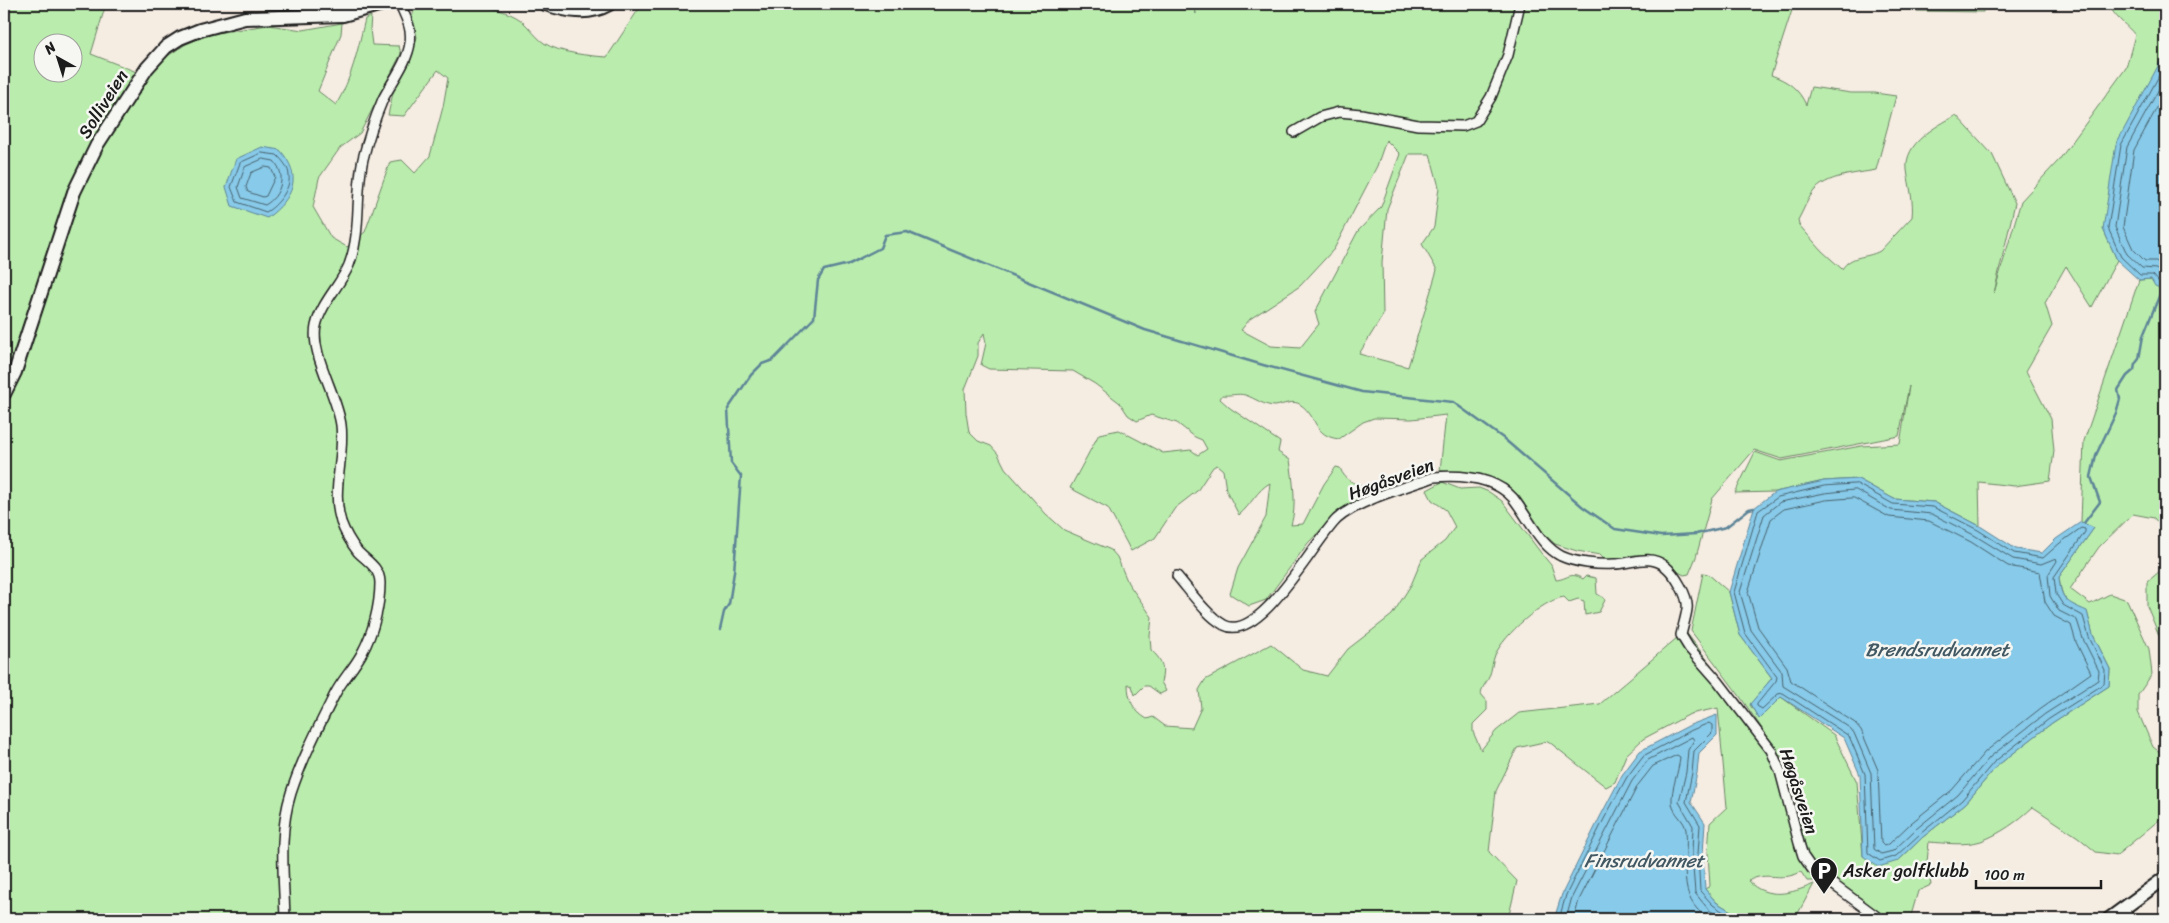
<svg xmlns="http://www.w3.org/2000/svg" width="2169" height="923" font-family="Sriracha,sans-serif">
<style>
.green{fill:#baedad;stroke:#6b8464;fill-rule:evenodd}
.water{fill:#88cae9;stroke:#5d8497}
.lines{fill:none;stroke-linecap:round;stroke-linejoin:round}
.shore{stroke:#47626e;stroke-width:1}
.stream{stroke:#5d8497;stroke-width:2.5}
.street-casing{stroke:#1c1c1c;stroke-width:12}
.secondary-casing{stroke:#1c1c1c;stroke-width:16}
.street{stroke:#f6f6f2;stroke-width:9}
.secondary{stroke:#f6f6f2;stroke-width:12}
.labels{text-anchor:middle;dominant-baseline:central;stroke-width:5;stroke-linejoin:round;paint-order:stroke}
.street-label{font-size:18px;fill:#1c1c1c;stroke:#f6f6f2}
.poi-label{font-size:18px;fill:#1c1c1c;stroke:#f6f6f2;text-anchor:start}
.water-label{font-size:19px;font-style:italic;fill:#425964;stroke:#f6f6f2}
</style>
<rect width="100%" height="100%" fill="#f5ece2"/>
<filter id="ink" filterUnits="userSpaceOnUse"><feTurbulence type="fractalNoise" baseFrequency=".02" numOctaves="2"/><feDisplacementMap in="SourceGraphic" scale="10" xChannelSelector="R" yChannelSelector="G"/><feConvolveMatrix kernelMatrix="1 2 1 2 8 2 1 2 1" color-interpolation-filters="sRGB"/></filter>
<g filter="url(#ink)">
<path class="green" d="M4 4H106L91 54 147 76 169 55 186 44 210 34 268 25 303 30 342 23 341 34 318 91 336 105C352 78 358 49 365 19L371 16 370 29 372 45 399 46 401 54 360 133 340 148 319 178 313 207 331 238 347 247 365 232 390 162 402 160 415 173 430 156 443 107 448 78 438 70 404 116 388 115 393 93 410 61 417 37 411 20 415 8C441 0 491 3 516 17 527 23 534 36 544 43 559 53 590 56 607 57L642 4H1193L1196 14 1195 4H1794L1771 75C1788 81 1799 89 1806 105L1811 87 1851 93H1875L1896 96 1876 170C1855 174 1827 175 1813 192 1807 200 1803 211 1798 220L1799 225 1822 251 1842 269C1852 254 1865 259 1880 251L1912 217C1914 201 1909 186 1907 170 1904 142 1936 127 1956 115L1992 154 2015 203 1994 293 2021 201 2059 160 2126 68 2135 35C2127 25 2117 19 2112 10L2117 4H2165V53L2103 229 2117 260 2092 307 2066 266 2045 303 2052 326 2026 371 2051 419 2054 451 2050 481 2014 486 1979 482 1980 526 1934 502 1894 499 1858 479 1824 481 1775 492 1735 493 1755 452 1781 461 1861 446 1900 444 1909 386 1899 436 1782 459 1754 450 1712 499 1696 557 1689 574 1684 575C1658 561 1637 543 1611 566L1600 555 1577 551 1555 544 1545 535 1519 496 1498 481 1479 474 1440 471 1446 415 1412 419 1374 418 1363 422 1339 439C1313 436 1318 417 1301 405 1294 399 1283 405 1275 406 1264 406 1255 398 1245 395 1238 393 1229 396 1222 395L1220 399 1230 408 1280 442 1278 452 1290 460C1293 481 1297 506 1291 525L1303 524 1324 484 1336 467 1340 468C1345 482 1358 485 1371 489L1367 497 1333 517 1308 543 1266 600 1249 606 1230 594 1238 568 1266 517 1270 483C1257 490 1251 505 1239 515L1226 490 1223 470 1217 465 1213 467 1197 491 1175 508 1155 538 1131 551 1108 508 1070 488 1099 434 1119 430 1163 453 1191 450 1198 455 1207 449 1202 440 1195 437 1177 423 1151 415 1137 421 1128 415 1120 403 1095 384 1073 371 989 369 981 365 986 343 984 333 978 343V356L965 389 966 413 969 432 978 441 991 446 998 454 1005 468 1046 514 1064 530 1111 550 1117 557 1128 583 1152 617 1150 636 1151 650C1162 660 1165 667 1161 682L1166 691 1160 694 1149 686H1144L1135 695 1132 686 1128 684C1128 699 1133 711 1147 719L1153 717 1165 726 1192 728 1201 708 1199 690 1205 680 1271 644 1303 670 1327 676 1348 649 1392 615 1411 585 1422 559 1445 541 1455 527 1446 510 1432 500 1427 490 1442 482 1460 489 1479 488 1489 492 1502 501 1541 553 1551 565 1556 580C1568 579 1570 571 1583 579L1586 576 1596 578 1597 594 1604 598 1605 600 1599 612 1585 615 1584 601 1578 599 1569 602 1564 597C1542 600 1504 635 1495 655 1492 662 1492 670 1489 677 1486 684 1482 686 1481 694L1487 701V710L1473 724V732L1481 750 1496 731 1519 713 1600 704 1685 631 1739 701 1781 764 1803 846 1805 845 1788 767 1739 695 1691 631 1703 573 1708 574 1729 592 1740 635 1772 678 1750 705 1759 718 1781 697 1834 735 1857 782 1863 856 1898 861 1923 837 1966 803 1997 766 2052 723 2109 686 2110 669 2093 635 2087 612C2066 602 2062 601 2059 577L2094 528 2081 522 2084 441 2139 280 2152 279 2165 290V650L2147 606V582L2160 571 2163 529 2154 518 2133 514 2099 547 2070 589 2090 604 2110 594 2127 600 2149 649 2152 674 2138 695V712L2153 747 2165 756V815L2117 855 2096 852 2078 837 2033 807C2018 821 2000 834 1981 841 1965 846 1945 843 1929 842L1927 862 1931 885 1918 891 1910 919H1874L1863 910 1816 881H1807L1801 872C1778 883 1768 870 1748 881 1767 900 1791 894 1814 884L1796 917 1799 919H1744L1716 902 1705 889 1710 886 1708 853 1710 823 1727 807 1718 708 1690 714 1643 739 1626 755 1615 782 1606 787 1548 741 1517 748 1496 791 1489 852 1517 881 1508 919H4ZM42 42H72V72H42ZM1386 140 1400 154 1381 207 1358 231 1315 312 1319 324 1300 348 1271 346 1241 330 1250 319 1300 286 1334 249 1377 166ZM1409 154H1430L1439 187 1434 227 1422 244 1437 270 1408 367 1359 354 1383 315 1382 262 1387 209Z
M1914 4H1984L1983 12 1916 11Z"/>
<path class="water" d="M2165 53V290L2155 286 2151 279 2139 280 2117 260 2103 229 2116 144Z
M262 147 280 150C303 176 294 198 267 218L232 206 226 187 236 159Z
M1858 479 1894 499 1934 502 1980 526 2016 549 2042 553 2056 539 2081 522 2094 528 2059 577C2061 600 2066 602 2087 611L2093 635 2110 669 2109 686 2052 723 1997 766 1966 803 1923 837 1898 861 1878 867 1863 856 1860 775 1844 738 1781 697 1759 719 1750 704 1772 678 1740 635 1729 592 1754 508 1775 492 1824 481Z
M1717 715V735L1699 753 1697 773 1691 802 1705 823 1703 854 1705 889 1716 902 1744 919H1554L1562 894 1600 817 1622 775 1640 751 1690 725Z"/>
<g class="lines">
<path class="shore" d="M2165 65 2121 145 2108 228 2121 257 2140 275H2153L2159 282 2165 285
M2165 78 2127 147 2115 227 2127 254 2142 268 2156 269 2165 278
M2165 93 2134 150 2123 227 2133 249 2145 261H2156L2165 267
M262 153 277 155C283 161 289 168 289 176 291 189 277 206 266 212L237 202 231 187 240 163Z
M263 159 274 161C287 175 281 196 265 205L242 198 238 187 245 167Z
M265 167 271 168 275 177 266 196 263 197 248 192 246 187 251 173Z
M1857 484 1893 504 1933 507 1978 530 2014 553 2043 558 2060 543 2081 528 2085 529V532L2054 577 2056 594 2063 605 2083 616 2089 637 2105 670 2104 684 2049 719 1994 762 1962 800 1920 834 1896 856 1880 861 1868 853 1865 774 1849 736 1783 693 1778 694 1762 709 1757 706V704L1776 681 1777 677 1745 633 1734 592 1758 511 1778 497 1824 486Z
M1856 490 1891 510 1932 514 1974 535 2013 559 2041 564 2056 558 2057 561 2048 575 2050 596 2059 611 2077 620 2083 639 2099 671 2098 680 2045 714 1990 757 1958 795 1916 829 1893 851 1881 854 1874 849 1871 773 1854 733 1850 728 1783 686 1782 672 1751 630 1740 592 1764 515 1780 502 1825 493Z
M1854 498 1889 517 1929 521 1971 542 2008 566 2040 572 2045 602 2054 616 2071 625 2076 642 2091 673 2041 708 1985 752 1952 790 1911 823 1889 844 1884 846 1881 843 1878 770 1861 730 1855 723 1791 681 1787 667 1758 627 1748 592 1771 519 1784 509 1826 500Z
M1559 919 1566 895 1604 819 1627 777 1643 756 1692 730 1709 723 1712 725V733L1694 751 1692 773 1686 802 1700 825 1698 854 1700 891 1713 905 1734 919
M1566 919 1572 897 1632 781 1648 760 1692 737 1694 740 1688 750 1686 772 1679 802 1693 826 1692 854 1695 893 1709 910 1723 919
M1574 919 1579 900 1638 785 1653 766 1677 755 1680 757C1679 772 1671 788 1672 803 1673 814 1685 820 1686 830 1689 864 1674 897 1709 919"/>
<path class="stream" d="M2084 523 2100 502 2091 477 2096 455 2116 413 2120 399 2118 390 2127 376 2134 370 2135 364 2139 359 2143 336 2162 289
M720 630 724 612 729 604 734 572 741 476 731 463 728 409 751 375 762 364 773 360 814 318 818 280 824 270 849 264 880 248 885 235 907 232 1145 330 1263 365 1362 392 1453 402 1503 438 1583 507 1615 529 1661 536 1696 534 1726 527 1749 509 1754 508"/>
<defs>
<path id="street" d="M1294 132 1320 117 1339 112 1361 114 1418 125 1463 126 1476 121 1491 97 1508 55 1520 4
M1177 576C1190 591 1207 616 1224 625 1260 644 1315 540 1337 519 1358 500 1407 487 1434 477 1460 475 1494 477 1513 498 1520 507 1526 517 1532 526 1540 538 1548 549 1561 556 1576 563 1598 565 1614 564 1631 564 1649 553 1665 566 1675 574 1689 597 1687 609 1686 617 1683 626 1681 635L1689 648 1718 681 1771 750 1780 771 1799 843 1803 856 1812 869 1880 919
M2123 909 2130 919
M285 919C284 877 278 834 291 793 302 759 319 726 335 694 342 680 354 668 362 653 373 633 380 606 380 583 380 568 367 561 358 552 351 543 345 533 341 522 331 491 345 456 341 425 337 394 310 354 316 326 321 303 340 286 349 265 362 231 355 194 363 159 368 138 375 118 383 99 393 79 414 55 410 31 409 22 403 12 400 4"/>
<path id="secondary" d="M545 4C567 11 588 16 609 4
M4 394 15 372 74 192 97 145 147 68 166 47 180 38 200 30 245 18 343 15 382 4
M2109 919 2165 878"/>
</defs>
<use href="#street" class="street-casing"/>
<use href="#secondary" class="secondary-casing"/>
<use href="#street" class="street"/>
<use href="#secondary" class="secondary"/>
</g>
</g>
<defs>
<symbol id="parking-pin" viewBox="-11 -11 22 30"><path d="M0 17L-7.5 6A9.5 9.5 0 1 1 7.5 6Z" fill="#1c1c1c" stroke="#f6f6f2"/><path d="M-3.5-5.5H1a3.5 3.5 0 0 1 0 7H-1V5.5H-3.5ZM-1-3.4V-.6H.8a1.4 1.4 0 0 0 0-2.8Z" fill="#fff"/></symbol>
</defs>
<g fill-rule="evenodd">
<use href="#parking-pin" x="1808" y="855" width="32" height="43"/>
</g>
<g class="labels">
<g class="street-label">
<text transform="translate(103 104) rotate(-58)">Solliveien</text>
<text transform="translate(1391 479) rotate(-20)">Høgåsveien</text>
<text transform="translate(1799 791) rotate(72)">Høgåsveien</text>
</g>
<g class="poi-label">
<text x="1843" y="871">Asker golfklubb</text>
</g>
<g class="water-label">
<text x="1937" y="649">Brendsrudvannet</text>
<text x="1644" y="860">Finsrudvannet</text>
</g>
</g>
<rect width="2169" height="923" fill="none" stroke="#f6f6f2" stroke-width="20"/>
<rect x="10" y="10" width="2149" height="903" fill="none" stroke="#1c1c1c" stroke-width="2" filter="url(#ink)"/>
<g transform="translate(58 58) rotate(321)"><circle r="24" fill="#f6f6f2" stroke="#9f9f9c"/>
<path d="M0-4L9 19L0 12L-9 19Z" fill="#1c1c1c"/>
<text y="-8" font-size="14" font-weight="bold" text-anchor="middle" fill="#1c1c1c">N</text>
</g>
<path d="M1976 880v8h125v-8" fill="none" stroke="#1c1c1c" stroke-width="2.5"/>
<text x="1984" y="880" font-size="15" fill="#1c1c1c" stroke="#f6f6f2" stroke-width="4" paint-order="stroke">100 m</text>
</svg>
